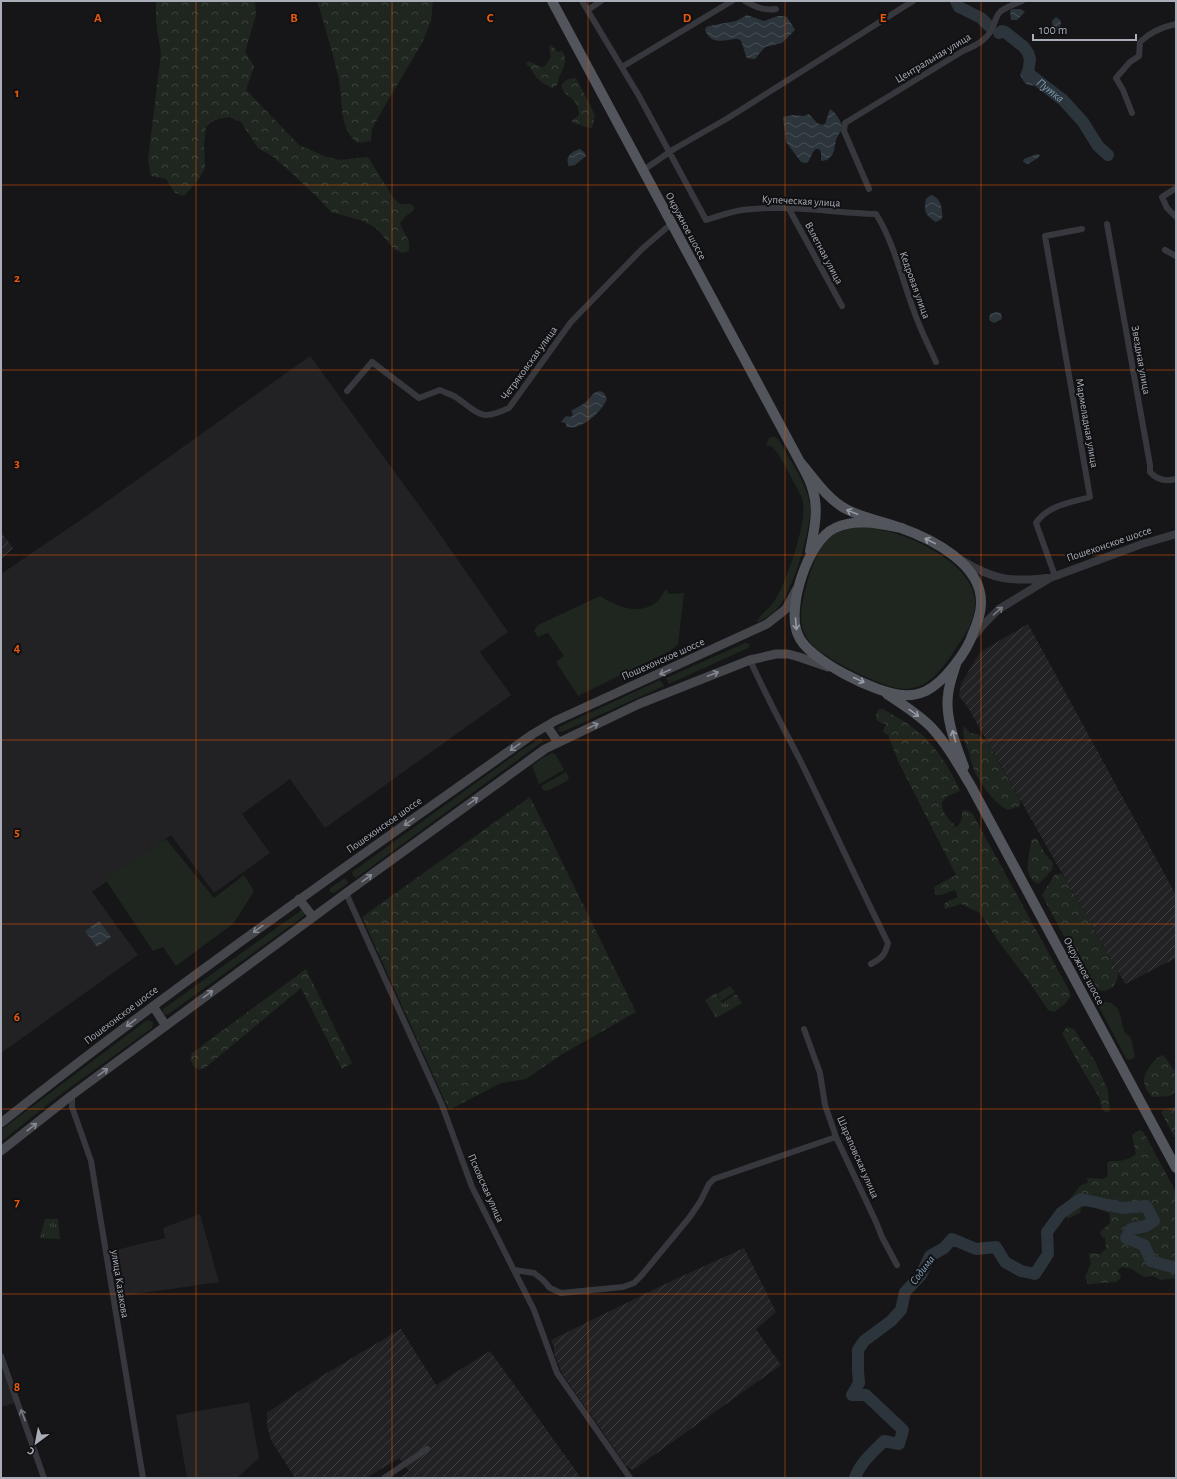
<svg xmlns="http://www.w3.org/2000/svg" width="1177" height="1479" font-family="'Alegreya Sans',sans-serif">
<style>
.built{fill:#222225}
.industrial{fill:url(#industrial-furrows)}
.grass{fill:#1e261f}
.forest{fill:url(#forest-crowns)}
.park{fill:url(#park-tufts)}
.water{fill:url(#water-waves)}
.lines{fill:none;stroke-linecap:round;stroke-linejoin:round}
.river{stroke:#2c353c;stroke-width:12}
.minor{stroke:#37383d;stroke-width:6}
.tertiary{stroke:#37383d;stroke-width:8}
.secondary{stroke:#45474d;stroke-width:9}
.primary{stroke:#53555c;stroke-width:10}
.oneway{stroke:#979ba6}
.oneway2{stroke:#757881}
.oneway3{stroke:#858993}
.grid{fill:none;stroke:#e8590c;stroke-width:1;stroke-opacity:0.55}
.labels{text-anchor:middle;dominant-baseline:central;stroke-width:4;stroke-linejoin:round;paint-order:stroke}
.street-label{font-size:11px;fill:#a8adb8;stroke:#111113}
.water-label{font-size:12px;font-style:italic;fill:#7f9bb3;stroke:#111113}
.grid-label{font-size:13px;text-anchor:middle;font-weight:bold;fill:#e8590c;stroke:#111113;stroke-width:4;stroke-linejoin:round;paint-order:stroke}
</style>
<defs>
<pattern id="industrial-furrows" width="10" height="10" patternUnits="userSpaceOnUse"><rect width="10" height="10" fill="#222225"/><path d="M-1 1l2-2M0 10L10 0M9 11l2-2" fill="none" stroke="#3f3f43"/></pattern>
<pattern id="forest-crowns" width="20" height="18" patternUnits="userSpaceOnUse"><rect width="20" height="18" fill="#1e261f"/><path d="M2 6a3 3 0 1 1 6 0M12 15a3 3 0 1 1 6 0" fill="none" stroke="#3c433d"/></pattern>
<pattern id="park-tufts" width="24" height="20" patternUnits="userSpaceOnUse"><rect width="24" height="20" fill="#1e261f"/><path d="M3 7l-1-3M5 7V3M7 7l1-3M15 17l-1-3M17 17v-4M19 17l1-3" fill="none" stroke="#3c433d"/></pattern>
<pattern id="water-waves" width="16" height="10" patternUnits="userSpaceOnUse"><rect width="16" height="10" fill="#2c353c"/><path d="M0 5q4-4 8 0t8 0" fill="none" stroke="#485056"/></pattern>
</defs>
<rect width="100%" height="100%" fill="#161618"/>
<path class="built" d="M310 356 432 523 508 632 480 652 511 695 325 828 290 779 242 814 270 853 214 893 171 835 92 892 138 955 1 1053V574L88 515Z
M200 1214 219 1282 122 1296 116 1250 165 1238 163 1228Z
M1 1367 15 1403 1 1407Z
M249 1402 259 1458 237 1478H187L176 1415Z"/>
<path class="industrial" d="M1 532 13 548 1 559Z
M1028 624 1176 895V958L1125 984 967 706 959 696 961 684 980 652Z
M744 1248 776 1312 756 1329 781 1365 633 1470 626 1466 614 1448 563 1375 554 1354V1347L551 1340 663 1285Z
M401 1329 436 1385 490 1351 581 1478H399L409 1471 399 1458 366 1478H295L271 1440 267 1426V1413L320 1377Z"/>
<path class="grass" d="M774 436C780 440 784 449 788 456 797 470 808 489 810 506 812 527 793 589 780 605 774 613 767 618 758 622L757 621C762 613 770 608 775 600 786 583 807 523 803 503 802 494 794 484 790 475 785 467 781 456 774 449 772 446 769 446 766 445L769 438Z
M864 527C877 529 890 531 902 536 928 544 974 570 975 601 976 617 967 633 958 645 949 659 938 677 922 685 916 687 910 689 904 689 883 688 840 665 822 653 814 647 806 639 803 630 795 612 814 552 827 539 837 530 851 528 864 527Z
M666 589 669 594 684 593 678 644 670 651 578 696 556 662 564 656 548 633 538 637 534 631 538 625 600 596C616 606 637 615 654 604 659 601 663 593 666 589Z
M745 643 750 644 748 648 669 684 666 678Z
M660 680 664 686 562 732 558 731 559 727Z
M541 738 543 741 541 743 356 878 353 876 352 872 520 751Z
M552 753 556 755 564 770 539 784 532 766 542 758Z
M566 772 569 778 567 781 547 791 543 790 541 786Z
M166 839 214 898 244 875 254 891 234 923 176 966 163 947 153 951 105 879Z
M345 878 348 883 334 893 330 892V888Z
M303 909 306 913 304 916 167 1015 163 1014V1009Z
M730 986 735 992 721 1001 717 994Z
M1104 1002C1121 1001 1120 1019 1124 1030 1125 1034 1128 1034 1130 1037 1133 1041 1133 1051 1135 1056L1133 1059 1127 1060 1099 1007 1100 1004Z
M147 1020 153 1022V1024L152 1028 57 1097 1 1142V1130Z"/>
<path class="forest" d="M156 1H255L256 15 245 52 254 66 246 90 299 145 324 156 340 160 368 157 394 199 400 204H411L415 208C410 215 404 215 400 224L409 242V251L402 253 395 250 376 228 363 221 331 212 318 198 286 168 272 156 258 148 241 122 229 117 214 120 206 127 204 144 205 168 199 179 184 196 175 193 166 179 151 176 148 160 161 53 156 22Z
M317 1H433L431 21 422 43 380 114 372 129 371 141 357 143C337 125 344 99 338 76 332 50 325 26 317 1Z
M551 45 558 52 562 51C568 60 564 67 560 75 557 81 560 86 552 88 546 85 538 81 534 74 531 69 531 68 526 64L528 61 542 67 545 66 551 57 549 47Z
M576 78 595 115 592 128C585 128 580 124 573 123L572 121 579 115C578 96 566 100 561 86 565 80 569 78 576 78Z
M879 709H883C893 715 903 720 912 727 933 741 950 768 960 791 956 793 952 794 948 796 933 805 949 819 956 827 962 823 962 818 962 811L966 810 972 813 1070 992 1071 996 1065 1004 1054 1012 1048 1010 1030 983 999 942 980 913 961 904 945 909 944 905 946 902 958 897 957 893 954 890C948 892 941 897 935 894L934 887 956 875 899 763 888 735 883 732 886 724C876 722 873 718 879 709Z
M964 726 970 733 977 734 987 742 1020 800V806L1008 810C995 804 981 785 975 772 972 765 970 757 968 750 965 743 962 734 964 726Z
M530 797 636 1012 561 1055 526 1079 501 1083 449 1110 362 917Z
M1034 838 1037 839 1045 854 1053 863 1052 870C1047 874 1044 880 1038 884 1021 875 1030 856 1031 841Z
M1055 874H1060L1063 875 1118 972C1118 988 1106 995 1092 988L1042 895Z
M306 969 352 1063 342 1069 301 988 205 1068 200 1070 194 1067 190 1059 192 1053Z
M1067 1027 1074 1029 1096 1063 1108 1091 1110 1111 1105 1112 1102 1109 1099 1097 1079 1064 1062 1033Z
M1163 1055C1168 1060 1170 1067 1176 1071V1091L1170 1096 1153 1097C1142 1088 1141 1076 1151 1065 1154 1061 1157 1057 1163 1055Z
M1176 1106V1140L1161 1112C1165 1108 1171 1109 1176 1106Z
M1141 1130 1144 1133 1176 1192V1278L1161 1280 1153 1276 1144 1277 1132 1269 1122 1267 1117 1271 1120 1274 1121 1278 1116 1282 1088 1284 1085 1277 1091 1263 1089 1257V1253L1100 1254 1106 1249 1105 1238 1102 1237 1100 1232 1110 1223 1109 1213 1089 1205 1081 1208 1080 1213 1067 1219V1205L1071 1197 1081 1185 1088 1183 1087 1178 1103 1179 1108 1176 1107 1164 1109 1161C1119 1161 1128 1161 1136 1154L1132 1135 1135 1132Z"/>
<path class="park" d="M716 993 722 1003 736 994 742 1003 716 1018 705 1000Z
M45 1219H58L60 1239 40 1238Z"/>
<path class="water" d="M1012 9H1021L1025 12 1017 20H1011L1010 11Z
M747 15 764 21 778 16H784L787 17 795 30 782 43 765 47 755 59 747 58C744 53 743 42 740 40 733 35 713 50 705 30L706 27 709 26 736 21Z
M1056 17 1061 21 1060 29 1057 31C1053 28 1052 25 1052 21Z
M1025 69C1032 69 1036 73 1038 79L1036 85C1027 87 1024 83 1020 75L1022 70Z
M830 109C835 112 842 121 842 128 841 132 837 136 836 140 834 149 835 154 827 160L821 161V152L819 149H816C811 153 811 159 807 163L801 162 786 142 783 117 792 115 804 116 809 114 817 123 822 125 825 124Z
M580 149 584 152 586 156 575 165 569 166C564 157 572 151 580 149Z
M1037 154 1040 155 1038 158 1028 164 1023 162 1024 159Z
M931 195C941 197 943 210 942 219L936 222C926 216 923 211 926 199Z
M996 312 1001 313 1002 319 994 323 989 320 990 314Z
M600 391 604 393 607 399C602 410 589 423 576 427 573 428 569 427 566 427V423L561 422 566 416 571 417 573 414 571 411 585 403 594 393Z
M99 921 111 937 97 947 85 931Z"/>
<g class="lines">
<g class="river">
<path d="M956 1 959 7 981 18 989 26"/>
<path id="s1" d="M999 33 1002 31 1005 32 1024 47 1028 53 1030 59 1028 73 1063 100 1083 122 1098 146 1108 155"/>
<path d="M855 1478C860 1463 873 1452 884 1441L899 1444 903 1430 866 1395H852L859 1383 858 1371V1350L864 1341 891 1321 901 1310 905 1292 921 1275 930 1256 944 1248 952 1239 976 1249 996 1247 1005 1262 1021 1271 1035 1274 1048 1254 1047 1232 1061 1213 1081 1199 1122 1208 1146 1206 1154 1221 1146 1226 1131 1229 1126 1238 1144 1245 1151 1261 1176 1268"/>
</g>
<path class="minor" d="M582 1 639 96 706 220C718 216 730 212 742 210 786 204 832 213 876 214 894 242 903 283 915 314 921 331 929 346 936 362
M745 1C756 7 764 11 776 9
M588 10 601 1
M622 67 732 1
M1132 113 1123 90 1116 78 1130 62 1139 56 1140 42C1150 32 1162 27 1176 24
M642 171 674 149 728 118 913 1
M1176 188 1162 197 1167 208 1176 217
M869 189 844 131 845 123 963 51C974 46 986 41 992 29 995 24 995 17 1000 12 1005 7 1015 4 1022 1
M789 209 842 306
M1107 224 1150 465V472C1157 480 1165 482 1176 479
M1165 250 1176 256
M347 391 372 362 419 398 440 390C445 393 452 394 457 398 479 413 480 422 509 408L571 322 642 249 671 224
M1055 576 1036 523C1048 505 1070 503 1090 497L1045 236 1082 229
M750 660C765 694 783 727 800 760 830 821 858 883 888 943 885 955 882 958 871 964
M346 893 442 1105 472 1187 534 1310 557 1373 630 1478
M804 1029 820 1073 825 1105 836 1137 876 1222 882 1237 897 1265
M72 1095V1107L91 1161 143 1478
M514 1270 534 1273 543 1280 550 1288 561 1293 623 1287 634 1283 641 1276 689 1218 700 1202 709 1184 714 1179 836 1137
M1 1356 44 1478
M384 1478 427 1449"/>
<path class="tertiary" d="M963 561C994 580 1011 582 1047 578
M974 636 984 624 999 609 1050 578 1142 544 1176 534"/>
<path class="secondary" d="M547 726 558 742
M299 899 313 917
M153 1006 166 1026
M1 1123C173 986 354 861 533 734L555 721 767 624 786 609 796 590
M1 1151 72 1095 346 893 545 749 639 704 750 660 776 654H788L799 657 828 667"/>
<path class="primary" d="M552 1 800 462C805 471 811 481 813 491 819 510 814 531 810 551
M800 462C814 478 827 499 846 509 862 518 883 521 901 528 932 539 982 564 981 603 981 614 977 624 973 633 967 652 944 682 926 691 919 694 911 696 903 695 877 694 808 660 798 635 786 608 808 540 835 528 857 518 880 524 902 528
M956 664C953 674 949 684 948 695 945 719 956 745 964 767
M887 694C902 704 918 714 931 727 947 744 959 766 971 786L1176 1168"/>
</g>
<defs><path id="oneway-shaft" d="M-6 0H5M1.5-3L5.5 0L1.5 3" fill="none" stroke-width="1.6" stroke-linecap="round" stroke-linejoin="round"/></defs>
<g class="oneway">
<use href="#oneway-shaft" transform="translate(852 512) rotate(-158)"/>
<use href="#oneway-shaft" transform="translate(930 541) rotate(-154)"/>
<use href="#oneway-shaft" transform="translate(796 624) rotate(85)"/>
<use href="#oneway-shaft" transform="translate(859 680) rotate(25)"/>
<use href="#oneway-shaft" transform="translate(914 713) rotate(36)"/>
<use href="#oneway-shaft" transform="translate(954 736) rotate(-105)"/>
</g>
<g class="oneway2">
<use href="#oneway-shaft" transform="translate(998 611) rotate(-41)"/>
<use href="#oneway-shaft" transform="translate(23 1415) rotate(-110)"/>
</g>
<g class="oneway3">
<use href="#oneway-shaft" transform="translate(665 672) rotate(156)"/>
<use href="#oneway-shaft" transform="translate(713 674) rotate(-21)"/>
<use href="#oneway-shaft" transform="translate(593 726) rotate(-25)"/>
<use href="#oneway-shaft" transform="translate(515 747) rotate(145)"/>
<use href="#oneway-shaft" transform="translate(473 801) rotate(-36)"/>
<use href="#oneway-shaft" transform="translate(409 822) rotate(145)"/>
<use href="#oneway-shaft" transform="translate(367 878) rotate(-36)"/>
<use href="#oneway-shaft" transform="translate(258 929) rotate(144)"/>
<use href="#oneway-shaft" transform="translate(208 994) rotate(-36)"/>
<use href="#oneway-shaft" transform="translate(131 1023) rotate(143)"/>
<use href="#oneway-shaft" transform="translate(103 1072) rotate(-36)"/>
<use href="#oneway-shaft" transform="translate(32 1127) rotate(-38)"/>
</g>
<path class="grid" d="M196 1V1478M392 1V1478M588 1V1478M785 1V1478M981 1V1478M1 185H1176M1 370H1176M1 555H1176M1 740H1176M1 924H1176M1 1109H1176M1 1294H1176"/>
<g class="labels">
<g class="street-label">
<text transform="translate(933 58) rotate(-31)">Центральная улица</text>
<text transform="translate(801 201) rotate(3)">Купеческая улица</text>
<text transform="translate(686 226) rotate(62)">Окружное шоссе</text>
<text transform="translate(824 253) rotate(62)">Взлетная улица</text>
<text transform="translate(915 285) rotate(70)">Кедровая улица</text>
<text transform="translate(1141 360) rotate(80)">Звездная улица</text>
<text transform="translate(529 363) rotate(-54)">Четряковская улица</text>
<text transform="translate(1087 423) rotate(80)">Мармеладная улица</text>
<text transform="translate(1109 544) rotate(-19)">Пошехонское шоссе</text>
<text transform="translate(663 659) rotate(-24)">Пошехонское шоссе</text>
<text transform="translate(384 825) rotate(-35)">Пошехонское шоссе</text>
<text transform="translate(1084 971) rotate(62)">Окружное шоссе</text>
<text transform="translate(121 1015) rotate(-37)">Пошехонское шоссе</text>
<text transform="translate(858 1157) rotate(66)">Шараповская улица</text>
<text transform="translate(486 1188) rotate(66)">Псковская улица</text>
<text transform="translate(120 1284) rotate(81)">улица Казакова</text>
</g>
<g class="water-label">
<text stroke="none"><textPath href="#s1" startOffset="87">Путка</textPath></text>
<text transform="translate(922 1270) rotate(-53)">Содима</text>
</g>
</g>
<g class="grid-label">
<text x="98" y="22">A</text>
<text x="294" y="22">B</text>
<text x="490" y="22">C</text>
<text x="687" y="22">D</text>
<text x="883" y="22">E</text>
<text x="17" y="97">1</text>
<text x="17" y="282">2</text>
<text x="17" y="467">3</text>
<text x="17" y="652">4</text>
<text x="17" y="836">5</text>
<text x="17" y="1021">6</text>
<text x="17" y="1206">7</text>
<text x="17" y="1391">8</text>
</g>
<rect width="1177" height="1479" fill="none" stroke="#a8adb8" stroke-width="4"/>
<g transform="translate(36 1443) rotate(212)" stroke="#111113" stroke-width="3" paint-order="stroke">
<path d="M0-3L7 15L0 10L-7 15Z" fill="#a8adb8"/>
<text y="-6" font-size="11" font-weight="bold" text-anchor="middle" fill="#a8adb8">С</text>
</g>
<path d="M1033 34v6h103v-6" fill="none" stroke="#a8adb8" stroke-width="2"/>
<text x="1039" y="34" font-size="12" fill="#a8adb8" stroke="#111113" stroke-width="3" paint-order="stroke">100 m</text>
</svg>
